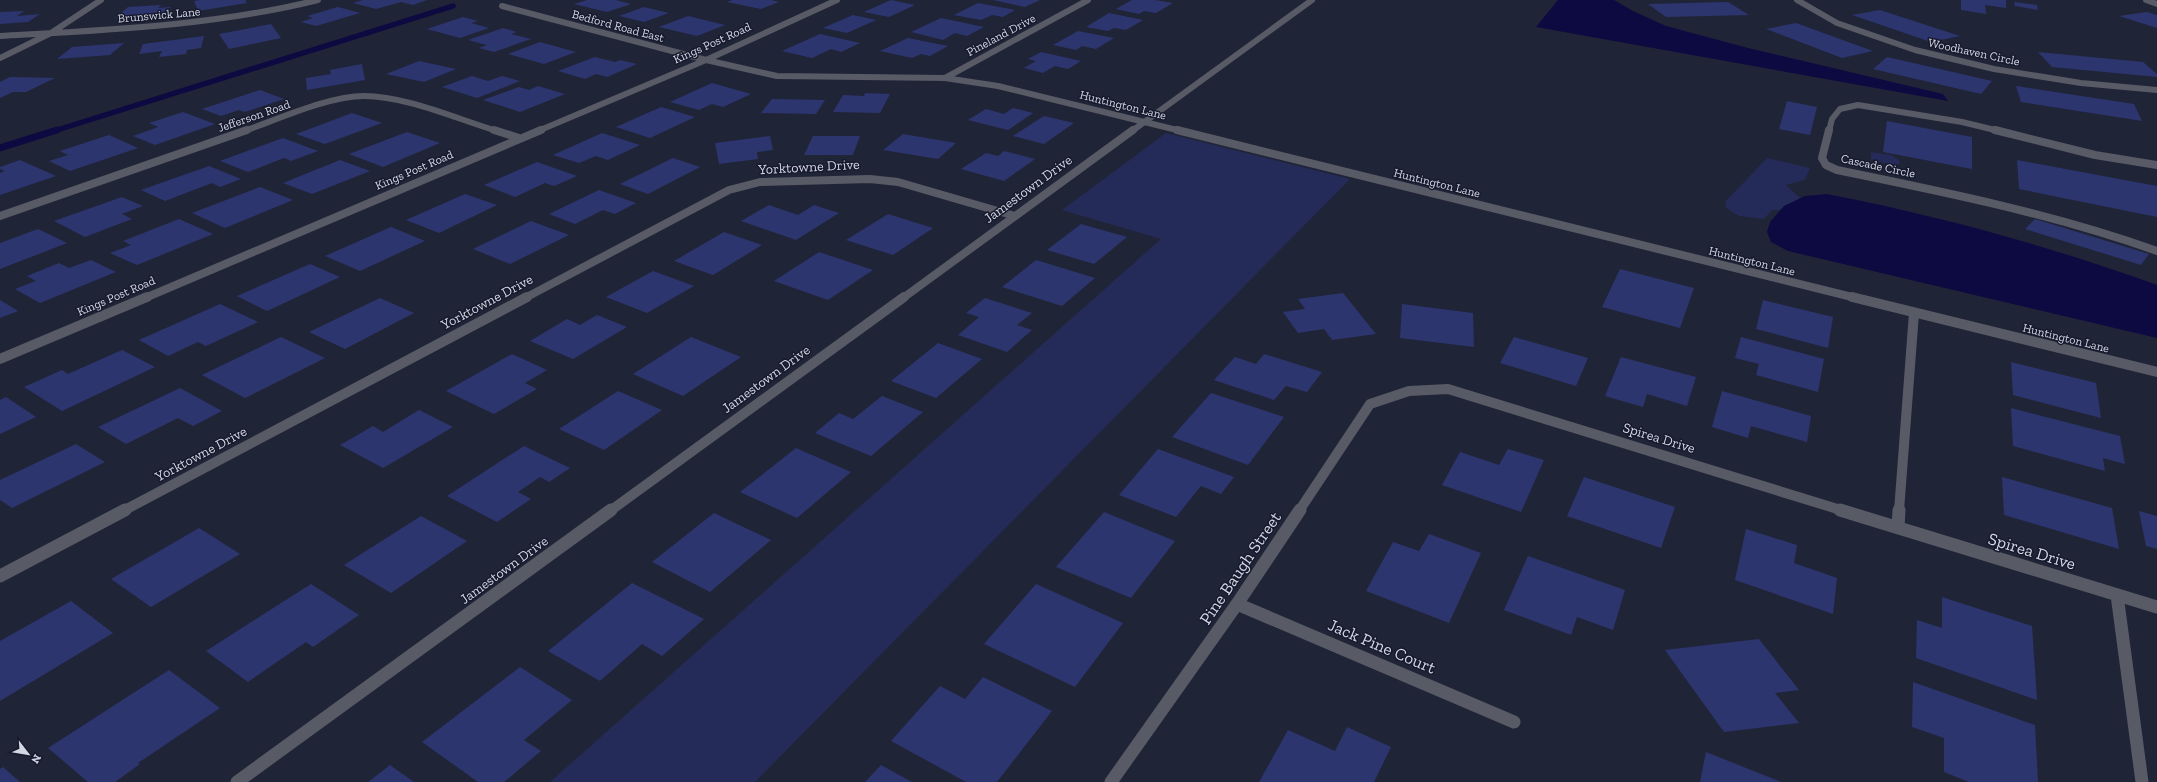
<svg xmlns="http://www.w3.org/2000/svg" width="2157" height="782" font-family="'Zilla Slab',serif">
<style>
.green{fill:#242b58}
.water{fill:#0d0a42}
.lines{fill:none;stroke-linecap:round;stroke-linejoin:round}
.stream-far1{stroke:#0d0a42;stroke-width:5.5}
.stream{stroke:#0d0a42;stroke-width:7}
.building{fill:#2d356f}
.minor-far3{stroke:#585a65;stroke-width:6}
.minor-far2{stroke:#585a65;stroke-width:8}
.minor-far1{stroke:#585a65;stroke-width:10}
.minor{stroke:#585a65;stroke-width:13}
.labels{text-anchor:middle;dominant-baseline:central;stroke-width:3;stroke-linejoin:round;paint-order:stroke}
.far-street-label{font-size:12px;fill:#d3d6e3;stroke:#171a2d}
.street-label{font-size:14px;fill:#d3d6e3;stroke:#171a2d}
.near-street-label{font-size:17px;fill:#d3d6e3;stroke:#171a2d}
</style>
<rect width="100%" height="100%" fill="#202437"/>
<path class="green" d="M1166 133 1350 179 755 782H550L1161 239 1062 210Z
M1871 152 1891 155 1900 161 1899 164 1895 165 1871 160Z
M1767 158 1810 168 1805 180 1786 185 1800 198 1789 210H1772L1764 219 1739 216 1726 208V201Z"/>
<path class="water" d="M1558 0H1614L1633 11 1666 26 1748 48 1943 94 1948 101 1536 27Z
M1827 194C1940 216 2049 246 2157 285V338L1788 251 1771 242 1767 232 1770 222 1784 206 1805 196Z"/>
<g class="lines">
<path class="stream-far1" d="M54 131 453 6"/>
<path class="stream" d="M0 148 57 130"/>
</g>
<path class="building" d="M200 0H245L247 3 198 11 194 1Z
M363 0H427L413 5 401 2 376 9 353 3Z
M587 0H616L631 4 607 12 574 4Z
M732 0H771L779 2 761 9 727 2Z
M891 0 915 5 889 17 864 12Z
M993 0H1040L1025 7Z
M1132 0H1155L1173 3 1156 13 1144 11 1139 14 1116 9Z
M1961 0H2006V8L1985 5 1986 14 1961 10Z
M1728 2 1749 15 1666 17 1648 4Z
M2014 2 2037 5 2038 10 2015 6Z
M978 3 1015 10 1003 17 992 15 981 20 954 15Z
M161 5 158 8 171 7 162 15 115 18 128 7Z
M338 7 360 13 316 26 301 22 313 18 307 16Z
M644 7 669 13 644 22 619 16Z
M1880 10 1960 36 1931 42 1852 15Z
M24 11 17 16 40 14 28 22 0 24V12Z
M2147 12 2157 15V28L2119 16Z
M1109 13 1143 20 1126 30 1114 28 1108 31 1086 27Z
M853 15 876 20 847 33 823 28Z
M688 16 725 25 697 36 659 27Z
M463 17 478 21 471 23 489 28 460 38 427 29Z
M941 18 984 27 967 36 955 33 943 40 911 32Z
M1796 23 1873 51 1842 58 1766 29Z
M271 24 281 38 229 49 219 34Z
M503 28 517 32 511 34 531 39 494 52 479 48 487 45 468 40Z
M1078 31 1114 38 1096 49 1082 46 1076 50 1053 45Z
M820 34 860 43 841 52 831 49 812 58 782 51Z
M204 36 201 48 187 50 186 54 159 57 162 51 139 54 143 44Z
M908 38 948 46 930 56 921 54 912 58 880 51Z
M540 42 576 52 544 64 508 54Z
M124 43 110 55 57 59 72 47Z
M1041 52 1081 61 1068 69 1055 66 1043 73 1024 68 1036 61 1028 59Z
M2038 52 2143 62 2157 74V77L2052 67Z
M595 57 615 62 620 60 637 64 607 77 596 74 585 79 558 71Z
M1887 57 1992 81 1981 94 1873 69Z
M419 61 456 69 424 82 386 74Z
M362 64 365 80 307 90 306 78 331 74 330 70Z
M472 76 488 81 502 76 520 81 477 98 442 87Z
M10 77 55 78 26 92H13L0 98V82Z
M712 83 751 94 723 107 712 104 699 110 670 102Z
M538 86 565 94 520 112 483 100 519 87 529 90Z
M2016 86 2134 104 2142 121 2021 102Z
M260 90 284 99 245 112 239 110 221 116 202 109Z
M865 93 890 94 880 113 833 112 843 95 864 96Z
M772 99 825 100 816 114 761 113Z
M1787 101 1817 107 1810 135 1779 129Z
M661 107 695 117 650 138 616 127Z
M1013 108 1033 113 1008 130 968 120 986 109 1004 114Z
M183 112 215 124 155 145 133 136 158 127 149 123Z
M352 113 382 123 325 144 296 134Z
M1044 116 1074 123 1044 144 1013 136Z
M1887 121 1972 137V169L1883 152Z
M407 132 440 143 383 167 349 154Z
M602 133 640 145 608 160 596 156 579 163 553 155Z
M903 134 956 143 938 159 883 150Z
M109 135 138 148 70 171 49 161 68 155 60 151Z
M770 136 773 150 757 152 758 159 719 164 715 143Z
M813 136H860L853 155H804Z
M283 138 318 151 291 161 284 158 248 172 220 161Z
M1004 151 1035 159 1004 181 961 169 986 153 998 156Z
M673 158 700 167 648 194 620 184Z
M20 160 56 176 0 195V173L5 171 0 169V167Z
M340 160 370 171 312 194 283 183Z
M2017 160 2157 186V217L2019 189Z
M537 162 577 176 554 186 545 183 515 197 484 185Z
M209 166 241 179 220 187 212 183 165 201 141 190Z
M260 187 293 200 225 228 192 213Z
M599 190 636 203 615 214 603 210 575 224 549 214Z
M465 194 497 205 439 233 406 220Z
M122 197 143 206 122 214 132 219 85 237 54 221Z
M769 205 798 215 814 205 839 213 796 240 741 221Z
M888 214 933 228 893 255 846 240Z
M179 219 213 234 137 265 110 253 131 245 123 241Z
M2035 219 2149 254 2141 265 2025 229Z
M531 221 569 235 510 264 473 249Z
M1081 224 1127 237 1094 264 1047 250Z
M391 227 425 241 360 271 325 256Z
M38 229 67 243 0 269V243Z
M724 232 762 245 713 275 674 261Z
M819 252 873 270 828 300 774 281Z
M91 260 116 272 40 303 15 289 36 281 27 276 59 263 69 268Z
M1036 260 1095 278 1062 306 1002 287Z
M310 264 340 277 267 311 237 296Z
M1620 269 1694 288 1680 328 1602 307Z
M653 271 694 286 647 313 606 297Z
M1343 293 1376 334 1332 340 1324 329 1298 333 1283 312 1305 309 1298 299Z
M380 298 414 313 345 349 309 332Z
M985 298 1032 313 1017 325 1032 330 1007 352 958 335 979 317 966 313Z
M0 300 18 311 0 318Z
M1763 300 1833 317 1828 348 1756 329Z
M220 304 258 322 206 346 198 342 168 356 139 340Z
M1402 304 1473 313 1474 347 1400 338Z
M597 315 627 327 573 359 530 341 567 319 580 325Z
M281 337 325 358 245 398 202 375Z
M691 337 741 357 683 396 633 374Z
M1514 337 1588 358 1576 386 1500 363Z
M1741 337 1824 359 1818 392 1756 375 1759 364 1735 358Z
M938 343 982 359 936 398 891 381Z
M122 350 155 367 62 411 24 387 62 370 68 374Z
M512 354 547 370 525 383 537 389 494 414 446 391Z
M1264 354 1322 372 1307 392 1286 386 1274 400 1214 380 1235 357 1256 364Z
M1621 357 1696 377 1687 406 1647 394 1643 407 1605 396Z
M2011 362 2096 383 2101 418 2013 395Z
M180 388 222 411 193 426 178 418 126 444 98 427Z
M618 391 662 410 604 450 559 429Z
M1722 391 1811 416 1807 442 1751 426 1748 438 1712 427Z
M1211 393 1284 417 1248 465 1172 437Z
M882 396 923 412 871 456 815 433 839 413 853 419Z
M6 397 36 417 0 434V400Z
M2011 408 2120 436 2125 464 2103 458 2105 471 2013 446Z
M419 410 453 427 383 468 340 445 373 426 383 432Z
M76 444 105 462 12 508 0 500V480Z
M524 446 570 468 549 482 540 477 518 492 531 499 497 522 447 496Z
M796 448 851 472 797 518 740 492Z
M1158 449 1234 477 1221 494 1201 486 1176 517 1119 495Z
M1508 449 1544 460 1521 512 1442 485 1460 452 1499 465Z
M1584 477 1675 507 1661 548 1567 516Z
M2002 477 2112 508 2119 549 2004 515Z
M2139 511 2157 516V549L2146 546Z
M1104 512 1175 541 1131 598 1056 567Z
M714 513 771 540 710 592 652 562Z
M421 516 467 541 391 593 344 565Z
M199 528 240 554 151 607 111 579Z
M1746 529 1797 545 1794 563 1837 578 1833 614 1735 580Z
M1429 534 1481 553 1449 623 1366 591 1393 542 1419 551Z
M1528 556 1625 590 1613 630 1577 617 1571 635 1504 610Z
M632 583 704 619 662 656 642 644 600 681 548 651Z
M311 584 359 615 313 647 306 642 248 682 206 651Z
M1036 584 1123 623 1075 687 984 644Z
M1942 597 2032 626 2037 700 1916 658 1917 620 1942 628Z
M71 601 113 633 0 701V641Z
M1759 639 1799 690 1775 693 1799 723 1724 732 1665 650Z
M520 667 572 700 524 740 541 751 504 782H478L422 742Z
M169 670 220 708 138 763 140 764 115 782H88L48 748Z
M983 677 1052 711 997 782H966L891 741 940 686 965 699Z
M1913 682 2035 725 2038 782H1969L1944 772V738L1912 727Z
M1347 727 1391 747 1374 782H1259L1288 730 1335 751Z
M1706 752 1781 782H1700Z
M390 765 414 782H368Z
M881 765 912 782H865Z
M3 767 20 782H0V769Z"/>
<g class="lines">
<path class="minor-far3" d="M1797 0 1837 23 1915 50 1994 69 2081 83 2157 90
M2146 0 2157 4
M502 6 706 60 777 76 945 78 998 86 1181 131
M0 36C107 30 213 26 318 0
M0 58 51 33 101 0
M945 78 1088 0
M244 131C279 119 329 96 364 96 406 96 457 119 497 131
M538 131 706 60 837 0
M1132 131 1312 0
M1829 131 1832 119 1840 109 1858 105 1962 122 1999 131"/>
<path class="minor-far2" d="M494 130 519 138
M1177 130 1856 298
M1829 130 1822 158 1826 165 1837 170C1945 192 2053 214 2157 251
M1995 130 2095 155 2157 165
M0 216 247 130
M145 298 541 130
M525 298 729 190 760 182 870 179 898 182 1015 216
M903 298 1133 130"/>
<path class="minor-far1" d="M1852 297 2157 372
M0 359 147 297
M123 511 527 297
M610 511 904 297
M1299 511 1370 404 1409 391 1448 389 1844 511
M1899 511 1914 313"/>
<path class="minor" d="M1840 510 2157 607
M1898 528 1899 510
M0 576 125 510
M2117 595 2142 782
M1237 604 1514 722
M237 782 611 510
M1111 782 1237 604 1300 510"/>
</g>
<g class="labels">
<g class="far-street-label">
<text transform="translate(159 15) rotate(-5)">Brunswick Lane</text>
<text transform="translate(618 26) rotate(15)">Bedford Road East</text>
<text transform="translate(1001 35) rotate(-28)">Pineland Drive</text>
<text transform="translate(712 43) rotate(-24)">Kings Post Road</text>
<text transform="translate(1974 52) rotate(12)">Woodhaven Circle</text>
<text transform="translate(1123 105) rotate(14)">Huntington Lane</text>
<text transform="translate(254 116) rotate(-19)">Jefferson Road</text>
<text transform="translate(1878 166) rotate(12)">Cascade Circle</text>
<text transform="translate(414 170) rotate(-23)">Kings Post Road</text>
<text transform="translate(1437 183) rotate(14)">Huntington Lane</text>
<text transform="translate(1752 261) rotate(14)">Huntington Lane</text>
<text transform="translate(116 296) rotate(-23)">Kings Post Road</text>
<text transform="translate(2066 338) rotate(14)">Huntington Lane</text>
</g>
<g class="street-label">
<text transform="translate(809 167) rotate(-3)">Yorktowne Drive</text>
<text transform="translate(1028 189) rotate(-36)">Jamestown Drive</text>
<text transform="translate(487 302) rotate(-28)">Yorktowne Drive</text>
<text transform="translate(766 379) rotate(-36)">Jamestown Drive</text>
<text transform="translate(1659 438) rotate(17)">Spirea Drive</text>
<text transform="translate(201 454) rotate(-28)">Yorktowne Drive</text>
<text transform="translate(504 570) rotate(-36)">Jamestown Drive</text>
</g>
<g class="near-street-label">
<text transform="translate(2032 551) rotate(17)">Spirea Drive</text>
<text transform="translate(1240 568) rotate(-56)">Pine Baugh Street</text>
<text transform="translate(1382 646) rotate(23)">Jack Pine Court</text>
</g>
</g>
<g transform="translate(28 754) rotate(121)" stroke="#171a2d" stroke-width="3" paint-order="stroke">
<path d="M0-3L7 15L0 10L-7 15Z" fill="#d3d6e3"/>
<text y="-6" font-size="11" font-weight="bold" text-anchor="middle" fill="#d3d6e3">N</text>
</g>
</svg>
